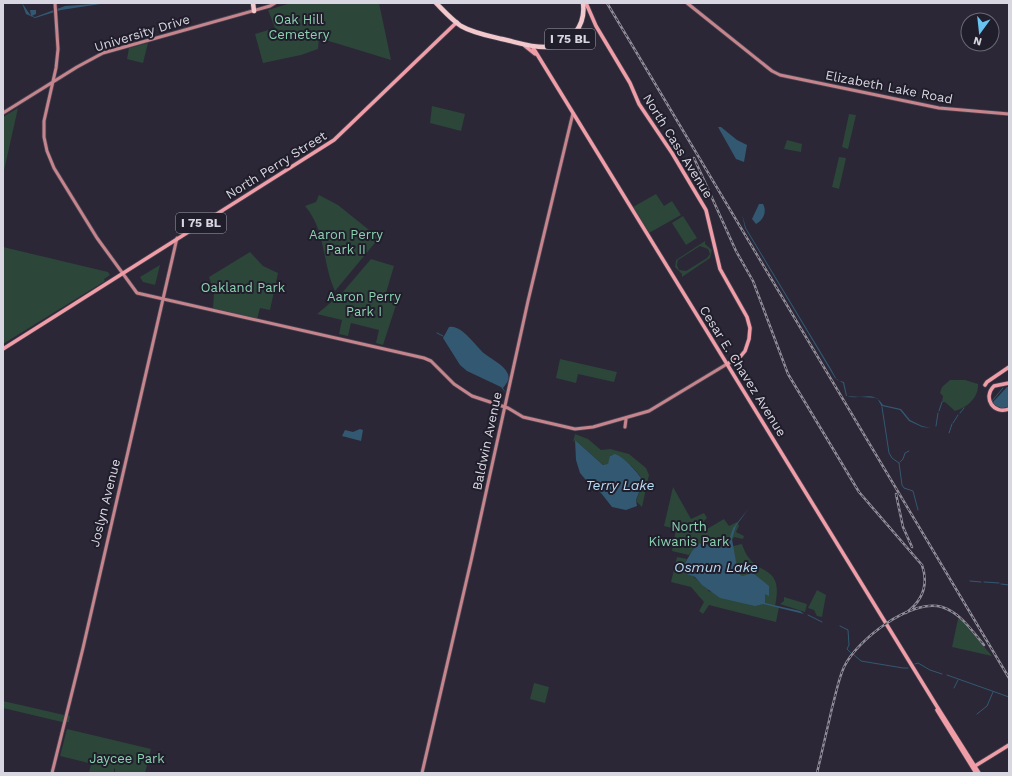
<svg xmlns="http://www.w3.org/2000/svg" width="1012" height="776" font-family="'Work Sans',sans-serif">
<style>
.green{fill:#2c4639;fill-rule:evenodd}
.water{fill:#335871}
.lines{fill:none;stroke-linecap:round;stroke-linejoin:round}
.stream{stroke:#335871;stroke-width:1}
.secondary-casing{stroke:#474351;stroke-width:4.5}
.primary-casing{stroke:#474351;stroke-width:5}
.highway-casing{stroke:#474351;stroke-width:6}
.secondary{stroke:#c6848c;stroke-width:3}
.primary{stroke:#f19da7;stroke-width:3.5}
.highway{stroke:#f2c8cc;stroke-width:4.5}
.rail-casing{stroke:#908d99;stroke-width:2.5}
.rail{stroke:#211e2c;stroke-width:1;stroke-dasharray:3;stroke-linecap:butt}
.labels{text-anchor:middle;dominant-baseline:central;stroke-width:4;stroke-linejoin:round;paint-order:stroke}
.shield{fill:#211e2c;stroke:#a19faa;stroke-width:1}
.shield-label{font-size:12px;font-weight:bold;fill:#d8d6e0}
.park-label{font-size:13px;fill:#8ad2af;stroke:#211e2c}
.street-label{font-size:13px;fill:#d8d6e0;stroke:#211e2c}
.water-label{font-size:14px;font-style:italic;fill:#b7dcf6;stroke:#211e2c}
</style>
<rect width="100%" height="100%" fill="#2b2736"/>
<path class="green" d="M291 3H379L391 60 319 38 318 49 301 55 263 63 255 34 275 28 268 10Z
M148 43 143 63 127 59 129 48Z
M432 106 465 114 461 131 430 123Z
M18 108 3 175V117Z
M849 114 856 115 848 149 842 147Z
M787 140 802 144 801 152 784 149Z
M839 157 846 158 839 189 832 187Z
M656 194 664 206 672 201 681 215 649 233 633 207Z
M319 195 338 205 379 238 335 291C322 263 326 230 305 206L316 202Z
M683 216 697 238 686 245 672 223Z
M705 241V244L712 250 710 258 682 277V274L675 267 676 260ZM700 246 708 249 710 254 707 258 686 271 679 270 677 265 678 260Z
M3 247 108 272 110 275 104 279 105 281 3 344Z
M250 252 263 266 278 273 270 310 260 308 257 319 213 308 214 292 209 277Z
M371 259 394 266 385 296 398 299 383 345 376 343 379 330 351 323 348 336 339 334 342 320 317 314 342 293Z
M160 265 155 285 143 282 140 277Z
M560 359 617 372 614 382 578 374 576 383 556 378Z
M950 380H965L978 384C979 397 967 408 955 411L945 402H942L943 396 940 393 942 387Z
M575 434 588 439 601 450 610 449 629 454 646 468 649 475 642 507 636 501 643 482C639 471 623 456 611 455L608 465 605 466 601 463 575 440 573 442Z
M673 487 691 519 704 513 707 518 703 522 707 529 724 519 729 526 737 522 739 526 736 532 744 536 743 539 734 537C727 549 711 544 699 543L689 555 672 551 676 529 664 526Z
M742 544C753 580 785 560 775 606L779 607 776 622 709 605 703 614 699 611 704 602 691 587 671 582 677 557 687 559 685 563 678 562 684 566 681 572C694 573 699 583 708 589V591L753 601 732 582 729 547Z
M817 590 826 595 822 617 817 616 814 610 808 608Z
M784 597 807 604 805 612 780 604 784 601Z
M958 619H961L992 656 952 647Z
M534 683 549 687 545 703 530 699Z
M3 701 64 715 70 716 69 722H62L3 708Z
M67 729 151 749 145 773H115V769L114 768V773H89L91 764 101 766 60 756Z"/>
<path class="water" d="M22 3 31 16 30 10H36V14L32 16 35 17 65 6 107 3 61 10 35 18 26 14Z
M718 127H721L737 140 747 145 744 162 736 159Z
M759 204H763C767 211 764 220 756 224L752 219Z
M742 214 746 228 831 369 837 380 844 382 847 396C861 401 872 389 883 405L901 409 910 420 922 426 931 428 947 423 958 424 947 423 931 428 922 427 909 421 900 410 882 406V407L877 398 846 396 843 383 835 378 745 228Z
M449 327C462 324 476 347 485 354 494 361 504 365 508 374 510 380 506 384 503 388L506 393 501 387 467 371 460 365 443 338Z
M1007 387H1009V406C1004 409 999 409 994 405L993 402Z
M360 429 363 430 361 441 342 436 345 430 353 432Z
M575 440 603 465 608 464 610 456 615 454C624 457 640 474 643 482L636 500 637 506 626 510 612 507 601 493 585 479 580 473 576 460Z
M749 508 736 526 732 539 738 573 742 576 753 573 769 586V596L765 594V603L800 611 804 614 763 604 755 606 720 598 702 585 695 577 681 572 684 566 678 564V563H685L692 551 699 543C708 545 719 547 728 543L733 528Z"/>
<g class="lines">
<path class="stream" d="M437 333 443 336
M992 401 1003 388
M882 407 889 453 892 458 899 463
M939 411 942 402
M960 413 964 408
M953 423 958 415
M936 426 938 413
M949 433 952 424
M900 462 903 459 905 453 909 451
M899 463 902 485 904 488 913 491 918 510
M970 581 981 582
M984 582 999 583
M1001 584 1009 585
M808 615 822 622
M840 626 848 630 849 645 847 649 851 653
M853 654 861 661 903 668H908
M915 664 918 663 930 670 942 674
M947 675 1009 697
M954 688 958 680
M977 714 987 706 993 692"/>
<defs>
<path id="secondary" d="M55 3 58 49 56 68 44 121V137L47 151 54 168 97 238 137 293 424 358 431 361 454 384 472 396 508 408 523 417 575 429 593 427 649 411 727 364
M687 3 772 71 780 75 939 108 1009 114
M3 113 77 67 103 53 270 6 275 3
M625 427 626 419
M52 773 83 648 177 238
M422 773 471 561 528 301 573 113"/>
<path id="primary" d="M586 3 596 26 630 83 639 104 672 153 706 210 720 269 747 317 750 328 749 339 745 351 740 357 727 364
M525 46 535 54
M532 46 936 705 979 773
M3 349 334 140 457 22
M1009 383 994 386C982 398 994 415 1009 409
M985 385 987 382 1009 367
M937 710 976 773
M975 766 1009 745"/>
<path id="highway" d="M253 3 254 11
M436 3C444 11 452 20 461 26 473 33 489 36 502 39 516 42 533 48 547 47 571 46 586 25 583 3"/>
</defs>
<use href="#secondary" class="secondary-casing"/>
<use href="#primary" class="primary-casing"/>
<use href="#highway" class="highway-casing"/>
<use href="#secondary" class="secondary"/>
<use href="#primary" class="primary"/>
<use href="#highway" class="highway"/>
<defs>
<path id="rail" d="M607 3 1009 678
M694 158 736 251 753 281 788 374 859 492 922 565C929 585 922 601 906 613
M896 494 903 527 912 547
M817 773C822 751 827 730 832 708 836 694 838 680 844 667 857 640 911 598 942 607 961 613 972 631 984 645"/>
</defs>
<use href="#rail" class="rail-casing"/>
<use href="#rail" class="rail"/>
</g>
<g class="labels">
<g class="shield">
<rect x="545" y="29" width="50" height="20" rx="3"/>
<rect x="176" y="213" width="50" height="20" rx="3"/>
</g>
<g class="shield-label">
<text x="570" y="39">I 75 BL</text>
<text x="201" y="223">I 75 BL</text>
</g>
<g class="park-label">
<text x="299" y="19">Oak Hill<tspan x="299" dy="15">Cemetery</tspan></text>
<text x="346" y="234">Aaron Perry<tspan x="346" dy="15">Park II</tspan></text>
<text x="243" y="287">Oakland Park</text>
<text x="364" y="296">Aaron Perry<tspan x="364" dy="15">Park I</tspan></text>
<text x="689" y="526">North<tspan x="689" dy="15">Kiwanis Park</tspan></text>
<text x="127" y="758">Jaycee Park</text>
</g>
<g class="street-label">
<text transform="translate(142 33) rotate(-17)">University Drive</text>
<text transform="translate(889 87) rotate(11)">Elizabeth Lake Road</text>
<text transform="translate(678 146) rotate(58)">North Cass Avenue</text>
<text transform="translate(276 165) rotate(-32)">North Perry Street</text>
<text transform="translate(743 371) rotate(58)">Cesar E. Chavez Avenue</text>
<text transform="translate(487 441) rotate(-78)">Baldwin Avenue</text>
<text transform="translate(105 503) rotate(-76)">Joslyn Avenue</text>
</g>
<g class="water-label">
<text x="620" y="485">Terry Lake</text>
<text x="716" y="567">Osmun Lake</text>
</g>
</g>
<rect width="1012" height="776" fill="none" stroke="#d8d6e0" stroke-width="8"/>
<g transform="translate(980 32) rotate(195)"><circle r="19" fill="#211e2c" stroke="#6a6874"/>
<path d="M0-3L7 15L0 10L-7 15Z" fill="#68c4f0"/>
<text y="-6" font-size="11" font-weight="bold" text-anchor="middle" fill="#d8d6e0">N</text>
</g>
</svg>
